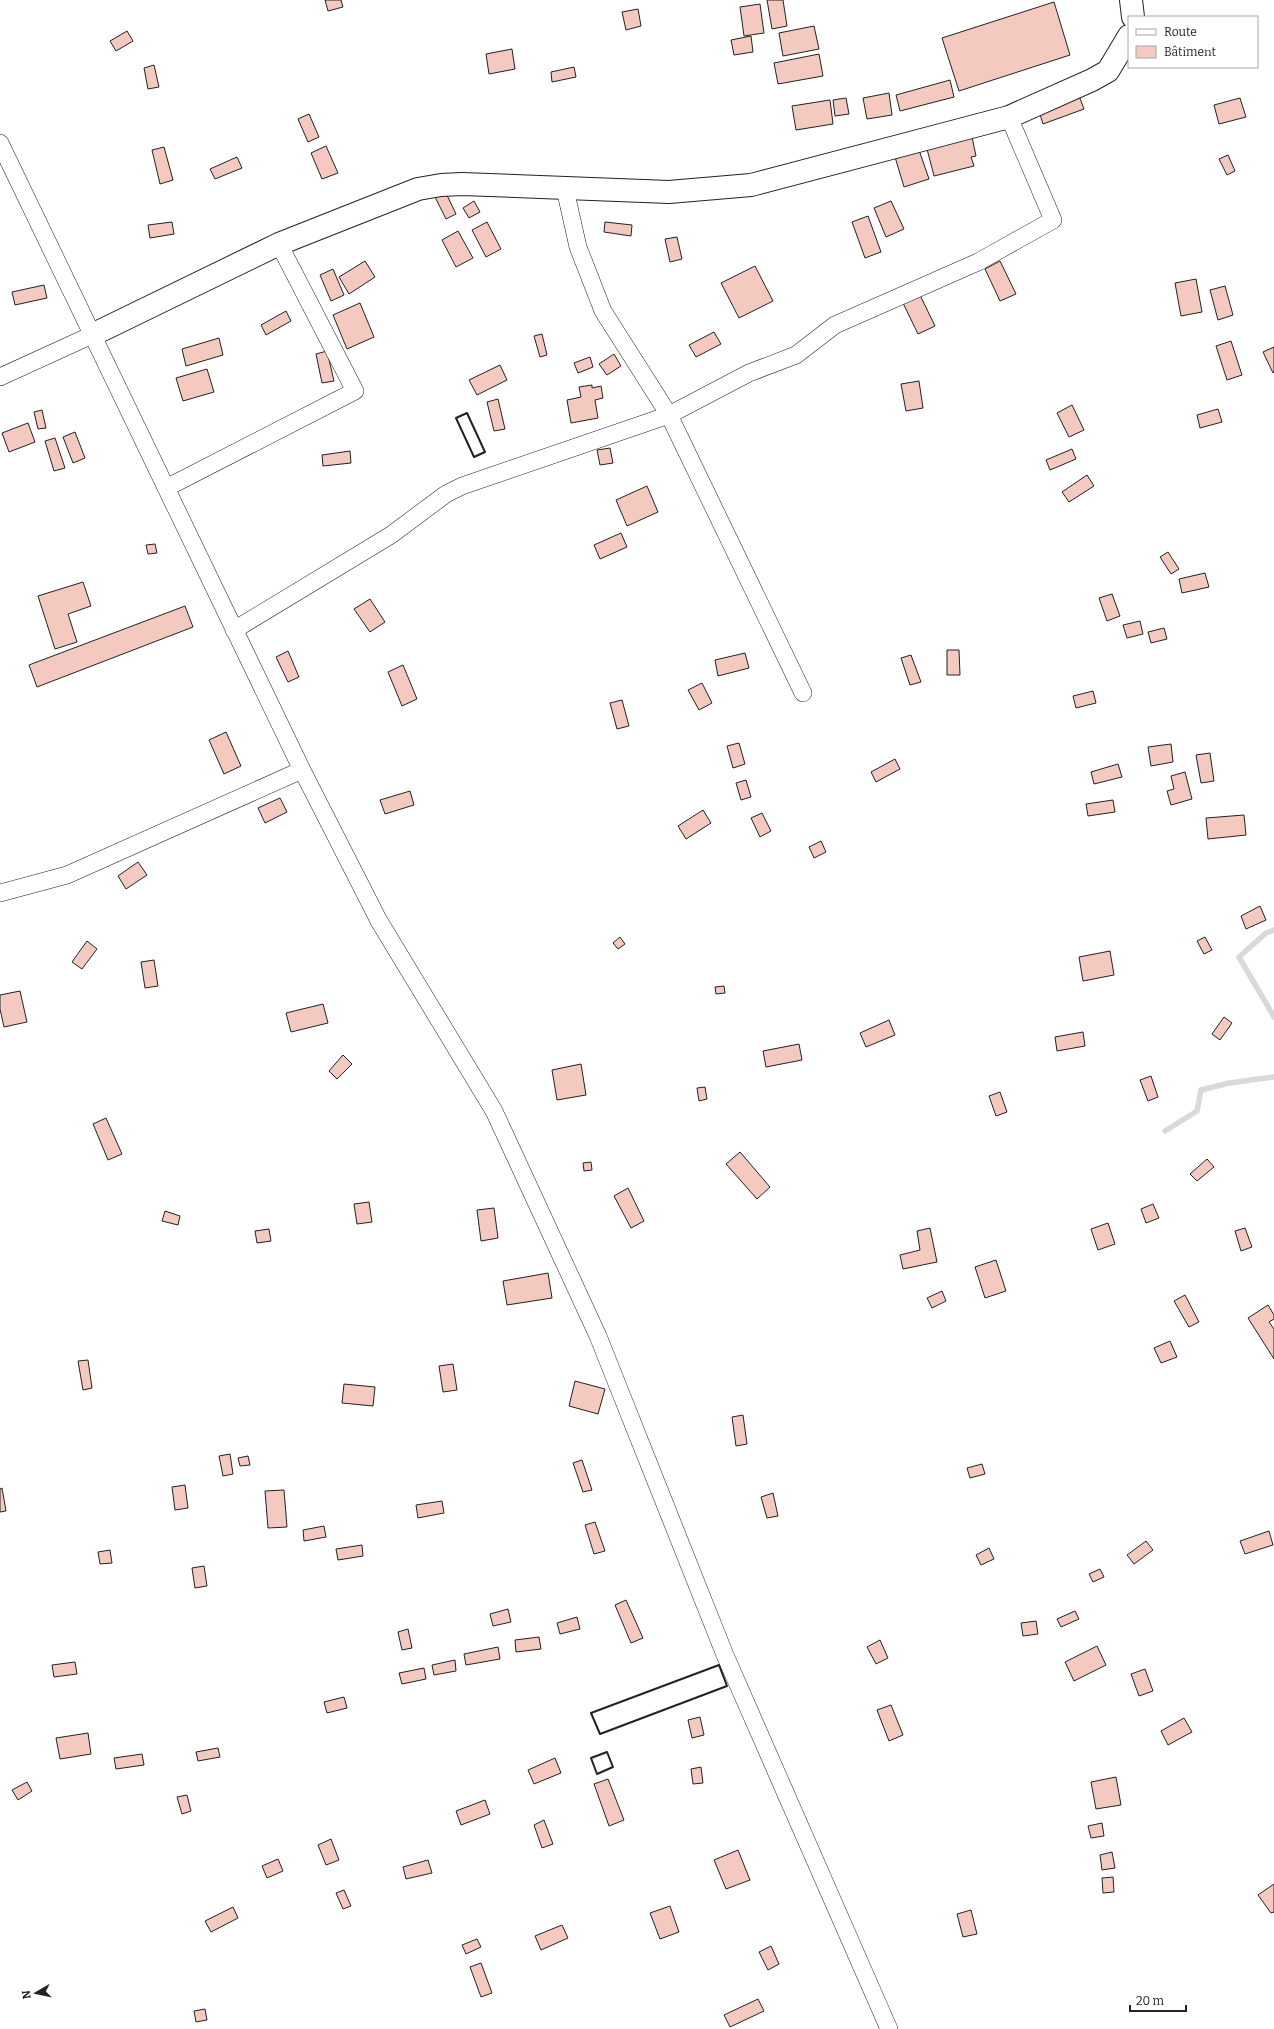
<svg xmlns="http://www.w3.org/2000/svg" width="1274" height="2029" font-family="Bitter,serif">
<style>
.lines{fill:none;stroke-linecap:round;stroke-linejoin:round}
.stream{stroke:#d9d9d9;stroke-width:5.5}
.building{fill:#f3c9c0;stroke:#222}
.street-casing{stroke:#222;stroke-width:18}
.secondary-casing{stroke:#222;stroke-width:24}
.street{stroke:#fff;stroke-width:17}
.secondary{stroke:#fff;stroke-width:22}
.wall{stroke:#222;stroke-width:2}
</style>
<rect width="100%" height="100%" fill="#fff"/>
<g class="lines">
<path class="stream" d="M1274 930 1266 933 1239 957 1274 1017
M1165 1131 1197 1111 1201 1090 1229 1083 1274 1077"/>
</g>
<path class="building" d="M325 0H341L343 7 328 11Z
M767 0H783L787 26 772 29Z
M1054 2 1070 55 959 91 942 38Z
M760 4 764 33 744 36 740 7Z
M638 9 641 26 626 30 622 12Z
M814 26 819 49 783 56 779 33Z
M127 31 133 41 116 51 110 41Z
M751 36 753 52 734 55 731 40Z
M512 49 515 69 489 74 486 54Z
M819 54 823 76 778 84 774 63Z
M154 65 159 87 148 89 144 68Z
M574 67 576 77 552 82 551 72Z
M950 80 954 97 900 111 896 95Z
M889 93 892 115 867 119 863 98Z
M1078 93 1084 109 1043 124 1038 108Z
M846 98 849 114 835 116 833 100Z
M1240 98 1246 117 1219 124 1214 105Z
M830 100 833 124 796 130 792 106Z
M309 114 319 137 308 142 298 119Z
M972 137 976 156 971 157 974 166 934 176 927 149Z
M326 146 338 173 322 179 311 153Z
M164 147 173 180 160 184 152 150Z
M919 150 929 179 904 187 895 157Z
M1228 155 1235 171 1227 175 1219 159Z
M237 157 242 168 215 179 210 169Z
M445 191 456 214 446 219 435 197Z
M474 201 480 212 469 218 463 208Z
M891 201 904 229 886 237 874 208Z
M868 216 881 252 865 258 852 222Z
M172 222 174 234 150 238 148 225Z
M487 222 501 249 486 257 472 230Z
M605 222 632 225 631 236 604 232Z
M458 231 473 258 456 267 442 240Z
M677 237 682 259 670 262 665 239Z
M365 261 375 277 349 294 339 277Z
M1000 261 1016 294 1000 301 985 269Z
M755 266 773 301 739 318 721 283Z
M333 269 344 295 331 301 320 275Z
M1196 279 1202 312 1181 316 1175 283Z
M44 285 47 298 15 305 12 292Z
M1225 286 1233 315 1218 320 1210 290Z
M919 293 935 326 918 334 902 301Z
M360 303 374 337 347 349 333 315Z
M286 311 291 321 266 335 261 325Z
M714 332 721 344 696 357 689 345Z
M542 334 547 355 540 357 534 336Z
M219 338 223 355 186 366 182 349Z
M1231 341 1242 375 1227 380 1216 346Z
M1274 347V372L1273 373 1263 352Z
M327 351 334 381 322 383 316 354Z
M614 354 621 366 607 375 599 364Z
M590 357 593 367 578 373 574 363Z
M500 365 507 380 477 395 469 380Z
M207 369 214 392 183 401 176 378Z
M919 381 923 408 906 411 901 384Z
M592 385V388L601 386 603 398 595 400 598 418 571 423 567 400 581 397 579 387Z
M498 399 505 429 494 431 487 402Z
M1072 405 1084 430 1069 437 1057 413Z
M1218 409 1222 422 1200 428 1197 415Z
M42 410 46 428 38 429 34 412Z
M28 423 35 442 9 452 2 433Z
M75 432 85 458 73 463 63 437Z
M55 438 65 468 54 471 45 441Z
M610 448 613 463 600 465 597 450Z
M1072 449 1076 459 1050 470 1046 460Z
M350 451 351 463 323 466 322 455Z
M1087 475 1094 486 1069 502 1062 492Z
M647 486 658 512 627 526 616 500Z
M621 533 627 547 600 559 594 545Z
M155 544 157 553 148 554 146 545Z
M1168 552 1179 569 1171 574 1160 557Z
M1205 573 1209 587 1182 593 1179 579Z
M83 582 91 606 68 614 77 642 55 649 38 596Z
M1112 594 1120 616 1107 621 1099 598Z
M370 599 385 622 370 632 354 609Z
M185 606 193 627 37 687 29 665Z
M1140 621 1143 634 1127 638 1123 625Z
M1164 628 1167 639 1151 643 1148 632Z
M947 650H959L960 675H947Z
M288 651 299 677 288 682 276 657Z
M745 653 749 668 718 676 715 660Z
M911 655 921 682 910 685 901 658Z
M403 665 417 699 402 706 388 672Z
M702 683 712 703 699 710 688 690Z
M1093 691 1096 703 1076 708 1073 696Z
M622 700 629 726 617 729 610 703Z
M226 732 241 766 224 774 209 740Z
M739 743 745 764 733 768 727 746Z
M1171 744 1173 762 1151 766 1148 747Z
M1210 753 1214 781 1201 783 1196 755Z
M895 759 900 769 876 782 871 772Z
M1118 764 1122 777 1094 784 1091 772Z
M1185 772 1192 799 1171 805 1167 791 1174 789 1171 776Z
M746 780 751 797 741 800 736 783Z
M410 791 414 805 385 814 380 800Z
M280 798 287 812 265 823 258 808Z
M1113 800 1115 812 1088 816 1086 804Z
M703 810 711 823 686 839 678 826Z
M762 813 771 831 760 837 751 818Z
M1244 815 1246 835 1208 839 1206 818Z
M821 841 826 852 814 858 809 847Z
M138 862 147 875 126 889 118 876Z
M1260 906 1266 920 1246 929 1241 916Z
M620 937 625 944 618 949 613 943Z
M1205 937 1212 950 1204 954 1197 941Z
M87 941 97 949 82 969 72 962Z
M1110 951 1114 975 1083 981 1079 957Z
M154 960 158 986 145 988 141 962Z
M724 986 725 993 716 994 715 987Z
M20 991 27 1022 4 1027 0 1009V995Z
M323 1004 328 1023 291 1032 286 1013Z
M1224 1017 1232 1023 1220 1040 1212 1034Z
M889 1020 895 1035 866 1047 860 1033Z
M1083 1032 1085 1046 1057 1051 1055 1037Z
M799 1044 802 1060 766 1067 763 1051Z
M343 1055 352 1064 337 1079 329 1071Z
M581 1064 586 1095 557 1100 552 1070Z
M1151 1076 1158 1097 1148 1101 1140 1080Z
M705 1087 707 1099 699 1101 697 1088Z
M1000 1092 1007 1112 996 1116 989 1096Z
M106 1118 122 1154 108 1160 93 1124Z
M740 1152 770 1187 757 1199 726 1164Z
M1207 1159 1214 1167 1197 1181 1190 1174Z
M591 1162 592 1170 584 1171 583 1163Z
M628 1188 644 1221 631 1228 614 1196Z
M369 1202 372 1222 357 1224 354 1204Z
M1153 1204 1159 1218 1146 1223 1141 1209Z
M494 1208 498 1238 481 1241 477 1210Z
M165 1211 180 1216 178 1225 162 1221Z
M1108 1223 1115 1244 1098 1250 1091 1229Z
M930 1228 937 1262 903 1269 900 1255 920 1250 917 1231Z
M1245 1228 1252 1247 1241 1251 1235 1231Z
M269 1229 271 1241 257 1243 255 1231Z
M996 1260 1006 1291 985 1298 975 1267Z
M548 1273 552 1298 507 1305 503 1281Z
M942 1291 946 1301 932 1308 927 1298Z
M1185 1295 1199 1322 1189 1327 1174 1301Z
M1268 1305 1274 1315V1319L1269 1322 1274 1329V1359L1248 1318Z
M1170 1341 1177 1357 1161 1363 1154 1348Z
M88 1360 92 1388 83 1390 78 1361Z
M453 1364 457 1390 443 1392 439 1366Z
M575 1381 605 1389 598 1414 569 1406Z
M344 1384 375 1387 373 1406 342 1403Z
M743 1415 747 1444 736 1446 732 1417Z
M230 1454 233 1474 223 1476 219 1456Z
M248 1456 250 1465 240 1466 238 1458Z
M582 1460 592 1490 583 1492 573 1463Z
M982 1464 985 1474 970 1478 967 1468Z
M185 1485 188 1508 175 1510 172 1487Z
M2 1488 6 1511 0 1512V1489Z
M284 1490 287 1527 268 1528 265 1491Z
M773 1493 778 1516 767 1518 761 1497Z
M442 1501 444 1513 418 1518 416 1505Z
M595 1522 605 1551 594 1554 585 1525Z
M324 1526 326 1537 304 1541 303 1530Z
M1269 1531 1273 1545 1245 1554 1240 1541Z
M1146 1541 1153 1550 1134 1564 1127 1555Z
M362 1545 363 1556 338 1560 336 1549Z
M989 1548 994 1559 981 1565 976 1555Z
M110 1550 112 1563 100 1564 98 1552Z
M204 1566 207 1586 195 1588 192 1568Z
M1100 1569 1104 1577 1093 1582 1089 1574Z
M626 1600 643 1638 631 1643 615 1605Z
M508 1609 511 1622 493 1626 490 1614Z
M1075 1611 1079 1619 1061 1627 1057 1619Z
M577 1617 580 1629 560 1634 557 1623Z
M1036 1621 1038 1634 1023 1636 1021 1623Z
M408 1629 412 1648 402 1650 398 1632Z
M539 1637 541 1649 516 1652 515 1640Z
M880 1640 888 1658 876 1664 867 1647Z
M1097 1646 1106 1665 1074 1681 1065 1662Z
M498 1647 500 1659 466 1665 464 1654Z
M455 1660 456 1671 434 1675 432 1665Z
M75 1662 77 1674 54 1677 52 1665Z
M424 1668 426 1679 402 1684 399 1673Z
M1145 1669 1153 1691 1139 1696 1131 1674Z
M344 1697 347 1708 327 1713 324 1702Z
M891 1705 903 1735 889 1741 877 1710Z
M700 1717 704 1735 692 1738 688 1720Z
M1184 1718 1192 1732 1168 1745 1161 1731Z
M88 1733 91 1754 60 1759 56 1738Z
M218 1748 220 1757 198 1761 196 1752Z
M142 1754 144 1765 116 1769 114 1758Z
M555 1758 561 1773 534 1784 528 1770Z
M701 1767 703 1783 693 1784 691 1769Z
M1116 1777 1121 1805 1096 1809 1091 1782Z
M608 1779 624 1820 609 1826 594 1784Z
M27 1782 32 1791 18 1800 12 1790Z
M187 1795 191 1811 182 1814 177 1797Z
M485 1800 490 1814 461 1825 456 1811Z
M544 1820 553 1844 542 1848 534 1825Z
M1102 1823 1104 1836 1091 1838 1088 1826Z
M331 1839 339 1860 326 1865 318 1845Z
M738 1850 750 1880 726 1889 714 1860Z
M1112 1852 1115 1868 1102 1870 1100 1855Z
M278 1859 283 1871 267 1878 262 1866Z
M428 1860 432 1873 406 1879 403 1867Z
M1113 1877 1114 1892 1103 1893 1102 1878Z
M1274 1884V1912L1271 1913 1258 1895Z
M344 1890 351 1906 343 1909 336 1893Z
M670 1906 679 1932 660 1939 650 1913Z
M233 1907 238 1918 211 1932 205 1921Z
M971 1910 977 1934 963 1937 957 1914Z
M562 1925 568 1938 541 1950 535 1936Z
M477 1939 481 1947 466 1954 462 1945Z
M771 1946 779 1964 768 1970 759 1952Z
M481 1963 492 1993 481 1997 470 1967Z
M758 1999 764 2011 730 2027 724 2015Z
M205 2009 207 2020 196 2022 194 2011Z"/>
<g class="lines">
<defs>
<path id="street" d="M0 143 302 770 379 921 494 1111 598 1336 725 1655 889 2029
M565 189 578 247 603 311 669 415 803 693
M0 377 92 335
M166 488 355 391 279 244
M234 630 391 535 446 494 462 486 669 415 749 373 796 355 835 325 978 262 1053 220 1009 117
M0 893 67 875 302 770"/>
<path id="secondary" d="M1131 0 1133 17
M92 335 279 244 418 189 441 185 462 184 669 192 751 185 1009 117 1092 80 1108 71 1129 36"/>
</defs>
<use href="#street" class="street-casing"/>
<use href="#secondary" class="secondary-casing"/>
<use href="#street" class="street"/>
<use href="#secondary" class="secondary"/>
<path class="wall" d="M467 413 485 452 474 457 456 418Z
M719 1665 727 1686 600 1734 591 1713Z
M607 1752 613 1767 597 1774 591 1758Z"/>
</g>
<rect x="1128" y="16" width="130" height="52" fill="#ffffff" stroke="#a7a7a7"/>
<rect x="1136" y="29" width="20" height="6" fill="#ffffff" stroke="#a7a7a7"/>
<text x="1164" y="36" font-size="12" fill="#222222">Route</text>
<rect x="1136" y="46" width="20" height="12" fill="#f3c9c0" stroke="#a7a7a7"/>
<text x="1164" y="56" font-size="12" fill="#222222">Bâtiment</text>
<g transform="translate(36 1993) rotate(261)" stroke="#ffffff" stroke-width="3" paint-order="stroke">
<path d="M0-3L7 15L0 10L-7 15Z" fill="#222222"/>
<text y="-6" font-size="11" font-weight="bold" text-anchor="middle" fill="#222222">N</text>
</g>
<path d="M1130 2005v6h56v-6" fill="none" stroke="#222222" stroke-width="2"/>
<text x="1136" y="2005" font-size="12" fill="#222222" stroke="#ffffff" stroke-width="3" paint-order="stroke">20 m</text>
</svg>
